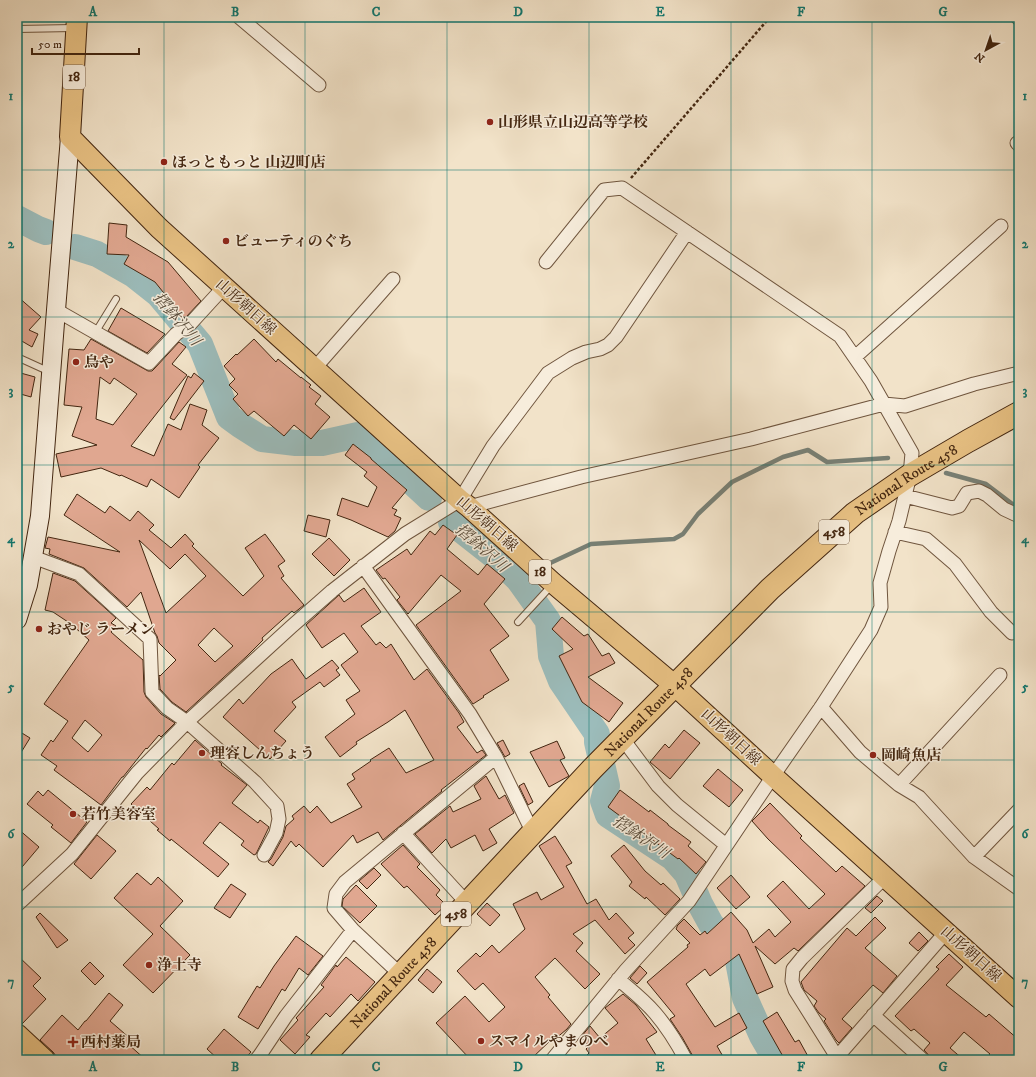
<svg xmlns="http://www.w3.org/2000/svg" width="1036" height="1077" font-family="'IM FELL DW Pica','Noto Serif JP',serif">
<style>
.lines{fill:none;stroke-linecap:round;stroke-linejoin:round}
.stream{stroke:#788177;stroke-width:4.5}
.river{stroke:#9cbdbc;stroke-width:26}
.building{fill:#e0a790;stroke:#432610;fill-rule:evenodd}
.lane-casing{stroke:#6f553e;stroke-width:8}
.street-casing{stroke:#6f553e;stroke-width:15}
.secondary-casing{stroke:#432610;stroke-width:20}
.primary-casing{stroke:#432610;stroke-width:22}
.highway-casing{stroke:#432610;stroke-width:24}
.path{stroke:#432610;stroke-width:2.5;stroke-dasharray:3 2;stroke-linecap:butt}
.lane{stroke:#f7eddc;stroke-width:6}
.street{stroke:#f7eddc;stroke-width:13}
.secondary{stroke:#f7eddc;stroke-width:18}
.primary{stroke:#e9c284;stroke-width:20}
.highway{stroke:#e9c284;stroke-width:22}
.grid{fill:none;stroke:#0f766e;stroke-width:1;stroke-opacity:0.55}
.poi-dot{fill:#8f2418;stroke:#f7eddc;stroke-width:1.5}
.labels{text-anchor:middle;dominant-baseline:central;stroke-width:3;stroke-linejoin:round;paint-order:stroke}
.shield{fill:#f7eddc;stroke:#79624d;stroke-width:1}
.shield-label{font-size:14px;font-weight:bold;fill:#432610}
.poi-label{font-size:15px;font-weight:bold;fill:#432610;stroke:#f7eddc;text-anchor:start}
.street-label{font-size:15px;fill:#432610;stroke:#f7eddc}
.water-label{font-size:16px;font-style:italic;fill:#594c3b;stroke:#f7eddc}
.neatline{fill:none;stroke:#0f766e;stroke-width:1.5}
.grid-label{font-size:13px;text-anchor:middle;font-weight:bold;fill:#0f766e}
</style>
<rect width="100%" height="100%" fill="#f2e3c9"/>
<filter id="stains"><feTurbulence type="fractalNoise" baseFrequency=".005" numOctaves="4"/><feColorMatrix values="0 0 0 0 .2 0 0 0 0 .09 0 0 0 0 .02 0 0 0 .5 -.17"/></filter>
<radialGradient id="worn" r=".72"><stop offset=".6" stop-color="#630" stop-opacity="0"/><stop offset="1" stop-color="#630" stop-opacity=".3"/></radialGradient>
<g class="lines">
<path class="stream" d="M946 473 986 484 1015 506 1019 508
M546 565 591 544 674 539 683 534 698 514 732 482 783 457 808 450 827 462 888 458"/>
<path class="river" d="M17 218 38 229 46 232
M75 247 97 254 134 275 158 294 200 344 229 417 240 425 262 439 296 443H322L358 435 402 473 429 498
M451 522 493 555 518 579 548 621 551 656 561 681 597 734V742L607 786 603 801 608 815 673 858 687 874 700 904 711 924 734 950 738 961 745 998 762 1036 776 1060"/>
</g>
<path class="building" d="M109 223 127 225 126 237 168 262 201 301 186 317 184 318 155 282 124 264 129 255 107 254Z
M17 296 41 317 29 330 38 334 32 347 20 340 17 344Z
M121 308 165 334 147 353 108 331Z
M91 339 148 371H152L155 368 179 342 186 347 172 364 187 375 131 446 154 456 168 424 181 430 190 404 207 410 202 425 219 438 198 465 200 467 179 498 151 479 147 487 121 475 120 476 101 468 61 477 56 454 97 445 72 436 82 407 64 405 69 349 84 350ZM100 377 110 384 114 378 137 394 113 425 96 419Z
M254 339 276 362 278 359 301 378V377L311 385 309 387 321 396 315 404 330 417 311 439 294 425 284 436 254 411 248 416 233 399 238 394 229 385 235 379 224 366 236 354 237 355Z
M17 372 35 377 31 397 17 393Z
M194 373 204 381 174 420 170 418 188 376 191 378Z
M353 444 371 458V459L407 490 392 508 397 510 394 515 401 518 395 531 388 537 351 520 337 515 342 498 368 507 377 487 364 476 367 472 345 455Z
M77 494 105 513 110 506 130 521 138 511 154 525 149 530 171 548 185 534 194 544 192 546 243 596 264 576 245 548 265 534 285 561 278 566 284 576 281 578 304 605 294 613 292 611 262 638 263 640 247 656 186 712 172 702 160 689 159 675 160 676 176 660 159 643 157 636 155 633 141 592 127 607 84 568 49 554 50 549 45 548 48 537 120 552 64 515ZM139 540 170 569 185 554 206 576 166 613ZM214 628 233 646 215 662 198 645Z
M308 515 330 520 326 537 304 531Z
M443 525 457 535 447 549 478 575 487 564 505 579 484 604 509 636 490 650 509 680 483 696 484 697 473 704 416 625 461 591 441 575 408 614 397 600 400 597 385 578 383 579 376 570 407 549 411 555 430 531 435 535Z
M329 538 350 560 334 576 312 554Z
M53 573 75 581 116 618 111 623 116 626 111 632 143 660 144 692 146 697 161 714 175 723 161 737 159 735 147 749 146 748 123 777H122L101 805 54 770 57 766 41 755 51 740 53 742 68 721 44 704 89 640 71 624 53 612 45 610ZM85 720 102 735 88 752 72 738Z
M364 588 381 612 361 626 376 645 380 642 386 648 391 644 414 680 427 669 459 713 464 722 457 727 477 753 482 750 486 755 441 790 442 791 383 840 378 832 357 843 353 835 323 867 299 844 296 847 291 841 273 866 268 862 271 859 283 837 286 826 294 819 292 816 304 806 310 813 317 806 331 823 362 807 347 784 355 779 352 774 371 761 370 760 389 748 406 773 434 760 405 710 388 722 356 742 357 744 340 757 325 737 355 714 346 700 360 691 341 665 358 652 344 633 322 648 306 625 339 595 344 602Z
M562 617 584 636 588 634 602 656 609 653 615 663 588 677 623 703 609 722 582 702 559 656 573 649 552 629Z
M292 659 306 679 332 660 339 668 336 670 340 675 324 687 320 682 292 702 296 707 274 731 286 741 270 759 223 717 239 699 243 704 271 674Z
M17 730 30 738 17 759Z
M684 730 700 743 670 779 650 762 665 744 669 748Z
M195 740 222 764 221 765 247 785 232 803 258 823 260 820 269 827 256 854 254 855 241 845 244 841 220 822 203 843 229 864 218 877 171 839 170 841 157 830 159 829 131 804 147 787 150 790 172 763 174 765Z
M503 740 510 754 505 757 497 743Z
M557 741 565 758 560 760 569 776 549 787 530 752Z
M718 769 743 790 729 807 703 786Z
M486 776 499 799 505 795 514 813 489 829 497 843 483 851 475 835 451 848 446 839 432 853 415 834 450 806 453 812 481 799 474 786Z
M524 783 533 802 528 805 519 786Z
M48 790 87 822 71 843 51 827 53 825 27 804 38 791 43 796Z
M620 790 649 812 650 810 668 824V825L691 842 688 846 706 862 696 874 679 858 678 859 608 807Z
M770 803 802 836 800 838 836 872 842 866 865 886 798 951 794 948 775 964 755 946 773 987 757 994 739 954 710 976 705 969 686 984 715 1027 739 1013 747 1028 717 1046 725 1060H695L682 1037 670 1019 675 1016 647 982 688 947 687 945 690 943 676 929 677 927V926L684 919 700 935 705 931 707 934 731 912 747 930 753 943 769 929 775 937 791 922 767 896 783 881 809 909 825 894 768 839 752 821Z
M17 828 39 847 17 873Z
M97 835 116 851 91 879 74 864Z
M555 836 572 863 566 866 587 904 596 899 609 920 616 913 634 933 628 938 635 945 625 954 595 920 573 934 583 943 576 951 600 974 585 989 555 958 535 977 550 995 548 997 571 1024 567 1029 554 1040 553 1038 530 1060H471L436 1023 465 996 489 1022 505 1007 483 983 475 990 457 971 476 953 480 957 492 945 499 953 525 929 513 904 537 892 541 900 564 887 539 846Z
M403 845 420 864 417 867 440 890 436 895 446 905 435 915 407 886 404 888 381 864Z
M624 845 645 871 661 885 663 883 680 899 665 915 646 897 645 899 629 886 632 882 611 856Z
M374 868 381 875 367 889 359 881Z
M137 873 151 885 158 877 183 901 160 926 190 955 153 993 123 965 153 934 114 898Z
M731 875 750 897 736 909 717 888Z
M231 884 246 894 230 918 214 908Z
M356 885 377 906 360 923 342 906 343 899Z
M877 896 883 901 871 913 865 908Z
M487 903 500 915 490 926 477 914Z
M40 913 68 940 57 948 36 917Z
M875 917 886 928 865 948 897 976 883 993 873 985 842 1019 852 1028 839 1043 836 1040 824 1021 826 1019 819 1013 814 1006 817 1001 804 990 801 982 847 928 856 936Z
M919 932 928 941 918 951 909 943Z
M296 936 323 956 308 975 299 968 285 991 282 989 258 1029 238 1017 257 986 260 988 274 966Z
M949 954 963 967 946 985 986 1017 989 1014 1019 1040V1060H984L990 1054 964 1032 950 1048 964 1060H933L924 1050 930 1043 914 1029 911 1031 895 1016 939 969 936 967Z
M17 955 41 978 33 986 46 999 22 1024 17 1023Z
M346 957 375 982 358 1001 351 994 330 1017 326 1013 306 1035 310 1037 295 1054 280 1040 298 1020 296 1018 324 987 321 985 336 965 337 967Z
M90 962 104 976 95 985 81 971Z
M640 966 647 973 637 984 630 978Z
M427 969 442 982 433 993 418 980Z
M109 993 123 1005 110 1021 132 1040 128 1044 146 1060H56V1056L53 1052 40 1040 62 1015 78 1030 85 1021H86Z
M623 994 636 1005 657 1032 646 1039 659 1060H582L589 1053 586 1049 589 1046 581 1037 590 1026 600 1038 618 1023 605 1008Z
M777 1012 795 1042 799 1040 810 1060H785L763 1021Z
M224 1029 251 1052 244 1060H219L207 1049Z"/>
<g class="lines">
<defs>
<path id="lane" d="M17 29 73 28
M95 333 116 299
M17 357 50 372
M518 622 552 585"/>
<path id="street" d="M239 17 319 85
M1017 17 1019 19
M1017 143 1019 145
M546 262 604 190 622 188 840 336 871 381 912 453 910 475 899 521 889 551 880 583 881 607 871 630 821 707 773 776 689 901 626 970 552 1060
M56 310 149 363 176 334 191 323 224 287
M855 357 1001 226
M314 369 393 279
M905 496 952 508 959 506 967 493 979 491 987 495 1004 509 1019 516
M469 507 581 477 751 439 884 404 905 406 974 384 1019 373
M895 532 926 539 955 564 991 612 1012 633
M33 557 79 574 150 639 152 692 167 708 187 722 255 782 277 806 279 819 276 833 264 855
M363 566 470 714 496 757 533 833
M821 707 860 752 899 785 919 797 974 857 1019 889
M622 738 658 786 677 805 726 845
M899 785 1000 675
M403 833 467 903
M974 857 1019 810
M17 905 72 854 137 773 187 722 291 627 332 591 405 534 460 500 493 446 548 373 572 358 586 352 600 349 608 345 616 337 687 232
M400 974 353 930 334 908 336 894 345 882 496 757
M618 979C631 990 644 1000 655 1013 667 1027 677 1043 686 1060
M873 1015 923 1060
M837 1057 795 990 792 981 793 969 802 958 885 877
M256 1060 260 1055 286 1016 353 930
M837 1060V1057L946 932"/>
<path id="secondary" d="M17 620 28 585 40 516 56 310 70 137
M17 1057 28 1044"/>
<path id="primary" d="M77 17 70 137 159 228 460 500 469 507 553 583 674 685 773 776 1019 998
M17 1034 45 1060"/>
<g id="highway">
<path id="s1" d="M321 1060 592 769 770 589 855 513 910 475 968 441 1019 413"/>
</g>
</defs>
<use href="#lane" class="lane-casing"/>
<use href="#street" class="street-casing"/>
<use href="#secondary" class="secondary-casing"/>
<use href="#primary" class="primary-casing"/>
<use href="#highway" class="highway-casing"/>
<path class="path" d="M631 178 770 17"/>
<use href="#lane" class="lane"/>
<use href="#street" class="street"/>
<use href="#secondary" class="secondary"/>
<use href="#primary" class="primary"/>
<use href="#highway" class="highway"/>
</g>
<path class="grid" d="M164 17V1060M305 17V1060M447 17V1060M589 17V1060M731 17V1060M872 17V1060M17 170H1019M17 317H1019M17 465H1019M17 612H1019M17 760H1019M17 907H1019"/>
<g class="poi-dot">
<circle cx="490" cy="122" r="4"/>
<circle cx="164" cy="162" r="4"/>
<circle cx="226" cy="241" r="4"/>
<circle cx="76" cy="362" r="4"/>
<circle cx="39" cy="629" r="4"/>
<circle cx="202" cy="753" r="4"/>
<circle cx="873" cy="755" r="4"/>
<circle cx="73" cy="814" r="4"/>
<circle cx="149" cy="965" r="4"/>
<circle cx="481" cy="1041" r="4"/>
<path d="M71 1036h4v4h4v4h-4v4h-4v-4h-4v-4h4z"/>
</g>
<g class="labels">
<g class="shield">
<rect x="63" y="65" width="22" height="24" rx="3"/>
<rect x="819" y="520" width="30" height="24" rx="3"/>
<rect x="529" y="560" width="22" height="24" rx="3"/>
<rect x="441" y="902" width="30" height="24" rx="3"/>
</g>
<g class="shield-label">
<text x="74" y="77">18</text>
<text x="834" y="532">458</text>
<text x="540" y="572">18</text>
<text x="456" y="914">458</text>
</g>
<g class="poi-label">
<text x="498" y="122">山形県立山辺高等学校</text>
<text x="172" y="162">ほっともっと 山辺町店</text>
<text x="234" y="241">ビューティのぐち</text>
<text x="84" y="362">鳥や</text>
<text x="47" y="629">おやじ ラーメン</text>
<text x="210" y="753">理容しんちょう</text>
<text x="881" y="755">岡崎魚店</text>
<text x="81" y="814">若竹美容室</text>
<text x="157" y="965">浄土寺</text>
<text x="489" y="1041">スマイルやまのべ</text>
<text x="81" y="1042">西村薬局</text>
</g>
<g class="street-label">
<text transform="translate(246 307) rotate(42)">山形朝日線</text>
<text stroke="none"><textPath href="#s1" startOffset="826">National Route 458</textPath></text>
<text transform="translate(487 524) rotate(41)">山形朝日線</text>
<text stroke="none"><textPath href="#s1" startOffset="478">National Route 458</textPath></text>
<text transform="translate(731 737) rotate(43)">山形朝日線</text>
<text transform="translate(971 954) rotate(42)">山形朝日線</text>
<text stroke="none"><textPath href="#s1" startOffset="106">National Route 458</textPath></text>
</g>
<g class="water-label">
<text transform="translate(177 319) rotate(50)">摺鉢沢川</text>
<text transform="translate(482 548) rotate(41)">摺鉢沢川</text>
<text transform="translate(641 837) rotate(34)">摺鉢沢川</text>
</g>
</g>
<rect width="1036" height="1077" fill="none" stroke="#f2e3c9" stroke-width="44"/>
<g transform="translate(986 50) rotate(220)" stroke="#f7eddc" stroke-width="3" paint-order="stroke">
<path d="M0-3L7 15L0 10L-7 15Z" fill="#432610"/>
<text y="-6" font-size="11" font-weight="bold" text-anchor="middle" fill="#432610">N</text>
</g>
<path d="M32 48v6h107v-6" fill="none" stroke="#432610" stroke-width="2"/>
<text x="38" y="48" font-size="12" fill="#432610" stroke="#f7eddc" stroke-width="3" paint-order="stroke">50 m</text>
<rect x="22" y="22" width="992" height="1033" class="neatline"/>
<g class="grid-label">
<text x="93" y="16">A</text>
<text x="235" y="16">B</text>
<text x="376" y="16">C</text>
<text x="518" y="16">D</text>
<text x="660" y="16">E</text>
<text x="801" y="16">F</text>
<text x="943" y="16">G</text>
<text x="11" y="100">1</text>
<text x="1025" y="100">1</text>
<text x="11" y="248">2</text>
<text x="1025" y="248">2</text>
<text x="11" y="395">3</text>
<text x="1025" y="395">3</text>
<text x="11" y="543">4</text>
<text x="1025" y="543">4</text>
<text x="11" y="691">5</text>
<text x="1025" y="691">5</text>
<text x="11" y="838">6</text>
<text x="1025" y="838">6</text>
<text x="11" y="986">7</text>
<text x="1025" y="986">7</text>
<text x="93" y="1071">A</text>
<text x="235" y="1071">B</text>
<text x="376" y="1071">C</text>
<text x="518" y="1071">D</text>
<text x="660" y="1071">E</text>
<text x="801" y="1071">F</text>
<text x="943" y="1071">G</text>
</g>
<rect width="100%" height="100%" filter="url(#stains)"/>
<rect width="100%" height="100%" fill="url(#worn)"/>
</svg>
